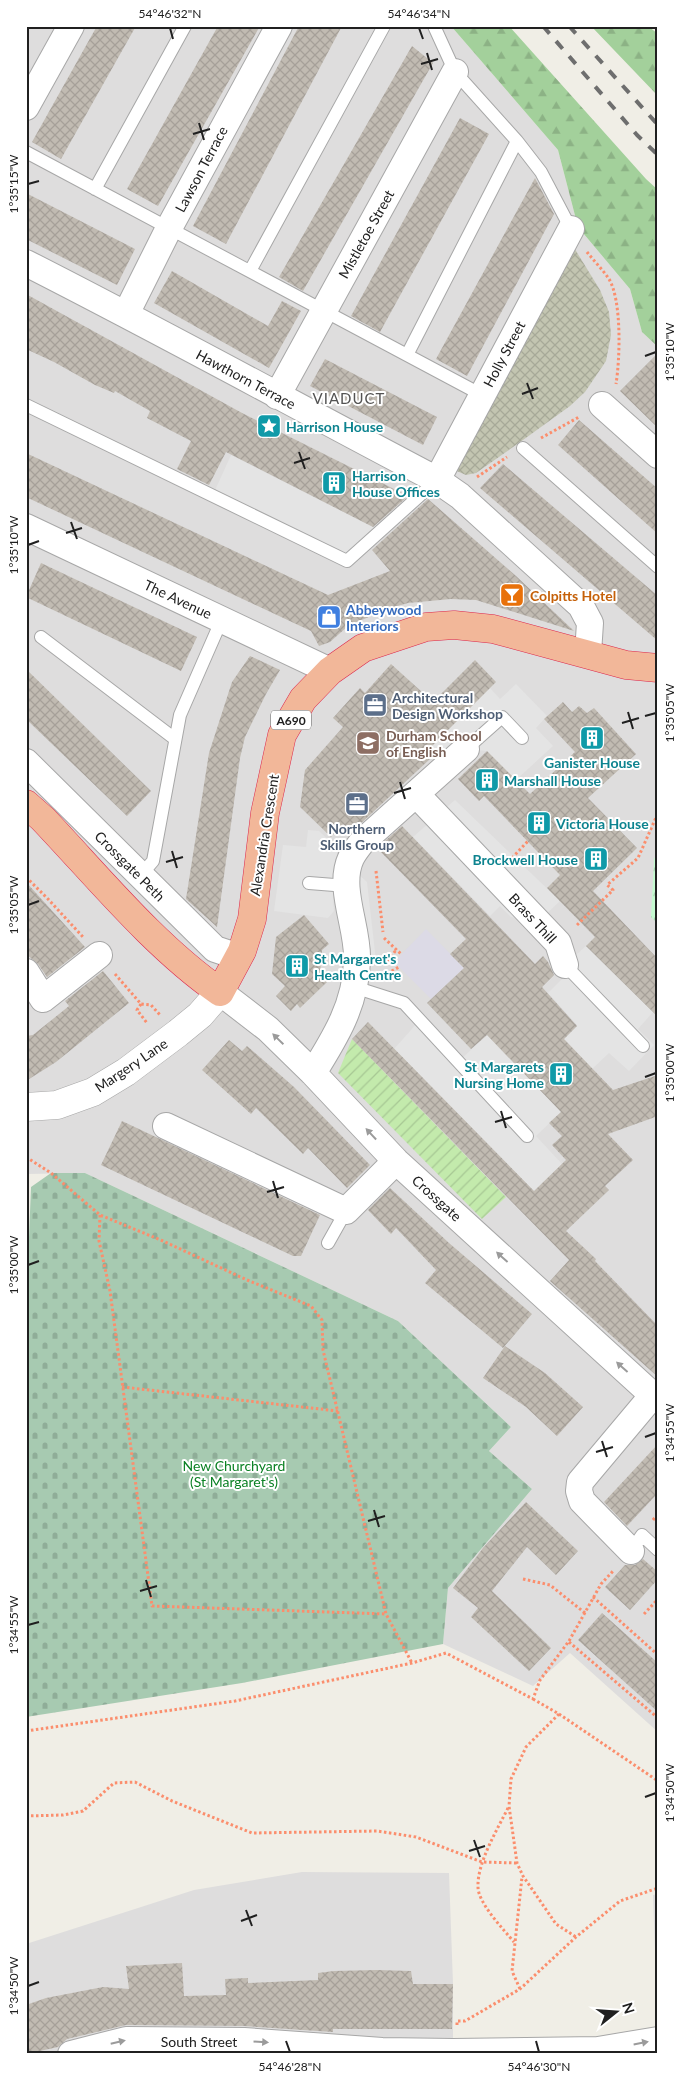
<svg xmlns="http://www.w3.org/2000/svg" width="684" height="2080" font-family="Lato,sans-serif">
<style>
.residential{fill:#dedddd}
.construction{fill:url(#construction-cross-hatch)}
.forest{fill:url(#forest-firs)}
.cemetery{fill:url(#cemetery-stones)}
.park{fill:url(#park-tufts)}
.garden{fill:url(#garden-furrows)}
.parking{fill:#e4e4e4}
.plaza{fill:#dcdae6}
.building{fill:url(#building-cross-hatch)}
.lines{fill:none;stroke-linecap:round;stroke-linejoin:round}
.service-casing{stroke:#a7a7a7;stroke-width:14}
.minor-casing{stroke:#a7a7a7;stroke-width:28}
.tertiary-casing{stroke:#a7a7a7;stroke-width:29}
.trunk-casing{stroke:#dc254c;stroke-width:29}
.path{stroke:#fb8e6d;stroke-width:3;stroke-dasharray:2.5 2.5;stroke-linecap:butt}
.service{stroke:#fff;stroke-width:12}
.minor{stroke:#fff;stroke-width:26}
.tertiary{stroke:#fff;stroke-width:28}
.trunk{stroke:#f2b799;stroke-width:28}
.rail{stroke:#6e6e6e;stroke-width:4;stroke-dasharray:10 10;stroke-linecap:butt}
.oneway{fill:#9b9b9b}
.ticks{fill:none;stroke:#202020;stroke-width:2}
.labels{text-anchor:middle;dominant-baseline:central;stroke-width:4;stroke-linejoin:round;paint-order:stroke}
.shield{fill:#fff;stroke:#636363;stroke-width:1}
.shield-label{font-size:12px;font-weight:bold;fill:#202020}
.street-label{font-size:14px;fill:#202020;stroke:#fff}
.culture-label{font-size:14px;font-weight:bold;fill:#0d838f;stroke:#fff;text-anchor:start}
.food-label{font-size:14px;font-weight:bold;fill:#c56008;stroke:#fff;text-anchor:start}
.shop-label{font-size:14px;font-weight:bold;fill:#366cbe;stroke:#fff;text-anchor:start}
.service-label{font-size:14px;font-weight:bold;fill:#4e5e75;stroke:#fff;text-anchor:start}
.education-label{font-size:14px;font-weight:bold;fill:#785e54;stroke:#fff;text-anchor:start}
.park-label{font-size:14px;fill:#0b8124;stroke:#fff}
.neighbourhood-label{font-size:15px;letter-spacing:1px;fill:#535353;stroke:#fff}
.neatline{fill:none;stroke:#202020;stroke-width:2}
.ticks-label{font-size:12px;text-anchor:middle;fill:#202020}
</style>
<defs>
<pattern id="construction-cross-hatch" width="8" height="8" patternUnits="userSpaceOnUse" patternTransform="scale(1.25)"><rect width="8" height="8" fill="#c3c5b1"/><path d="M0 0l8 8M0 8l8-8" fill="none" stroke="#a7a998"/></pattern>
<pattern id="forest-firs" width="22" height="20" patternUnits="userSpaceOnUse" patternTransform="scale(1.25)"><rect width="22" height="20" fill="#a3d09b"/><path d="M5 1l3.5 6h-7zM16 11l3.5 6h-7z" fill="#8cb285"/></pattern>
<pattern id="cemetery-stones" width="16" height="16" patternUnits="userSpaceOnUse" patternTransform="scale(1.25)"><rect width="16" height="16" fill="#a7cab1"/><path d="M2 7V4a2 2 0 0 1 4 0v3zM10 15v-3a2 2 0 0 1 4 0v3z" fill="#8fad98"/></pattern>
<pattern id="park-tufts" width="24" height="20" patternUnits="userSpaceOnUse" patternTransform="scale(1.25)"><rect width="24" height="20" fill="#c4facf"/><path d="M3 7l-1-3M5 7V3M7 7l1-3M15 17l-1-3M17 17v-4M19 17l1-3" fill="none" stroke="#a8d6b1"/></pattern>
<pattern id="garden-furrows" width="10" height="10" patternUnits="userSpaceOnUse" patternTransform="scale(1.25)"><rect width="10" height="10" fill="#c3eaac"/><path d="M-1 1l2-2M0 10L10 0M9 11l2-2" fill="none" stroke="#a7c894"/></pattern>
<pattern id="building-cross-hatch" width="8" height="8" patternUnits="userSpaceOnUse" patternTransform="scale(1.25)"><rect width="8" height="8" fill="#c1bbb2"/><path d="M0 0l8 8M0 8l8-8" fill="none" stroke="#a6a099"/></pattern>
</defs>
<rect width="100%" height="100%" fill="#f0eee6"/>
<path class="residential" d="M26 26H451L558 150 578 227 630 289 642 332 658 347V1732L570 1653 533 1686 443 1644 448 1588 532 1489 489 1451 511 1427 398 1321 85 1173 26 1174Z
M302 1872 449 1873 453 1984V2052L658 2040V2054H205V2051L26 2054V1944L194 1890Z
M658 1894V2035L653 1895Z"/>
<path class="construction" d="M573 246 600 290 609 312 611 335 606 361 585 392 570 406 523 440 476 473 466 475 452 469Z"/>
<path class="forest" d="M451 26H509L646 179 658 190V347L642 332 630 289 578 227 558 150Z
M591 26H648L658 34V96Z"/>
<path class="cemetery" d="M51 1173H85L398 1321 511 1427 489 1451 532 1489 448 1588 443 1644 242 1683 26 1717V1313L31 1187Z"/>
<path class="park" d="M658 852V924L651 917 654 859Z"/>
<path class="garden" d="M352 1039 506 1197 482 1219 338 1073Z"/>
<path class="parking" d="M231 455 375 528 347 561 212 497Z
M516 684 547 716 536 728 553 746 516 780 486 751 466 749 442 770 426 752 490 688 500 699Z
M455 800 560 901 538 922 511 917 500 906 490 916 413 837Z
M308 830 319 831 338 849 334 868 333 897 334 911 328 918 274 911 283 845 306 847Z
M358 874 367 882 376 961 369 971 356 972Z
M586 946 653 1012 638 1029 654 1045 629 1071 609 1053 592 1069 564 1039 577 1025 548 993 563 978 558 971Z
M420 1020 458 1062 487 1035 561 1112 536 1136 562 1164 534 1191 394 1049Z"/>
<path class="plaza" d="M426 929 464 968 431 999 394 962Z"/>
<path class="building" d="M97 26H136L61 159 32 142Z
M218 26H260L158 206 127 189Z
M299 26H342L226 244 193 226Z
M412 46 433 63 303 291 279 277Z
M460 118 489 134 380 332 351 316Z
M535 178 554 214 467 376 436 359Z
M26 193 135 249 117 285 26 239Z
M172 271 268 326 282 301 301 311 269 368 154 303Z
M26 294 242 413 408 496 373 527 226 452 209 485 177 469 191 441 147 418 150 411 115 391 114 393 95 385 54 362 26 349Z
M658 353V428L620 391Z
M325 359 437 417 423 445 310 386Z
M579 420 658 489V534L558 445Z
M26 453 328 595 390 571 372 550 428 499 516 576 574 631 476 600 451 599 408 603 387 609 348 626 330 642 319 646 311 631 26 497Z
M503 464 658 596V641L480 488Z
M41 563 197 637 181 671 26 597Z
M250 656 280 670 266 694 245 737 240 758 217 927 186 899 209 753 232 682Z
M475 660 496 682 426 752 431 758 357 827 353 824 348 829 343 824 331 837 300 807 305 770 343 727 333 718 360 688 365 693 391 664 433 702Z
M26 669 151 791 127 816 26 719Z
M563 702 572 712 579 706 587 713 594 708 636 754 588 798 637 848 593 891 658 959V1017L586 946 595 937 547 888 560 875 484 796 479 801 458 779 487 751 530 794 575 752 544 719Z
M402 826 535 964 543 956 548 962 554 975 542 987 577 1026 564 1039 613 1090 658 1075V1116L608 1134 633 1160 605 1186 609 1190 566 1231 596 1259 595 1261 658 1326V1377L550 1281 569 1260 352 1039 368 1022 534 1191 566 1160 552 1145 562 1136 549 1123 561 1112 487 1035 471 1049 427 1003 464 968 450 954 466 939 377 848Z
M26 882 85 947 47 977 38 964 26 954Z
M304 915 329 944 322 950 320 975 327 982 300 1008 297 1004 291 1011 276 996 285 986 272 974 276 937Z
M103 971 129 1003 56 1062 26 1081V1036L33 1035 69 1006 65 1001Z
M229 1040 242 1051 247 1046 294 1087 370 1165 347 1188 308 1148 303 1154 256 1108 251 1114 202 1070Z
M122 1121 320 1215 301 1256H293L101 1165Z
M390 1188 449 1243 532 1314 503 1348 425 1283 436 1270 396 1228 391 1234 368 1210Z
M505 1346 545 1373 583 1407 557 1436 526 1407 483 1378Z
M658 1444V1493L627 1526 604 1502Z
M526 1502 578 1551 556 1575 527 1547 492 1591 551 1648 529 1671 471 1617 478 1608 453 1588 483 1548Z
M643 1559 658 1572V1579L630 1610 605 1587 625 1565H635Z
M602 1613 658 1663V1712L578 1640Z
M182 1963 184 1996 226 1995 225 1979 248 1978V1983L318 1980V1973L334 1971 377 1970 411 1971 413 1984H453L452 2029H333V2032L244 2026 126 2025 67 2039 58 2047 26 2054V2005L46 1998 103 1987 129 1989 126 1966Z"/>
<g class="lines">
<defs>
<path id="service" d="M434 26 455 72 517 141 541 172 571 229
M26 152 482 395
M95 189 185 26
M250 271 384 26
M407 355 517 141
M26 405 347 561 437 480
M523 448 658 567
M41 637 175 739
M466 749 502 717 522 738
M140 876 153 861 180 715 222 619
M309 883 347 886
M565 965 643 1046
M354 987 404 1003 527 1136
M328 1243 346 1211
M631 1551 642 1535 658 1550"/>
<path id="minor" d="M26 107 71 26
M26 263C164 333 300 408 437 480L460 496 581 606 590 623 588 653
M126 314 169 228 279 26
M277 396 455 72
M602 405 658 455
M437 480 571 229
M26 527 330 671
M26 762 215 949 230 954 242 951
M416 794 558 943 565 965
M26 972 43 999 99 955
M220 992 268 1029 313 1073 396 1161 658 1400
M313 1073C335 1038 356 1004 357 961 359 929 337 888 351 858 354 852 358 847 362 842L466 749
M166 1126 346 1211 396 1161
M631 1551 582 1501 579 1491 580 1482 653 1395
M71 2054 126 2040 244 2041 382 2051 453 2052 598 2050 658 2040"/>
<path id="tertiary" d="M26 1107 57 1105 93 1092 126 1072 178 1033 200 1015 220 992"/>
<path id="trunk" d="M26 804 43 819C98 877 155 947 220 992L242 951 252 919 265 813 282 735 303 699 330 671 363 648 426 627 454 625 493 629 626 665 658 668"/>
</defs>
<use href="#service" class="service-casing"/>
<use href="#minor" class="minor-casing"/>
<use href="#tertiary" class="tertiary-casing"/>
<use href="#trunk" class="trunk-casing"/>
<path class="path" d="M587 252C594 261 603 270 609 279 622 301 620 359 616 384
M541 438 579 417
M477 477 507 457
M512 858 528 841
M376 871 383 932
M26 877 48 899 83 937
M577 925 613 890 607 885 638 858 658 813
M384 938 401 954
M385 965 396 950
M115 974 141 1004 151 1005 160 1015
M383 976 399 967
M141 1004 137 1010 147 1023
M26 1157 51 1173 100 1215 163 1241 247 1280 311 1306 322 1320 323 1350 386 1614 412 1663
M100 1215 99 1241 110 1291 152 1606 386 1614
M122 1387 338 1411
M653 1520 658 1514
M523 1579 550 1585 585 1613
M593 1597 658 1655
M644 1614 658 1599
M569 1642 658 1718
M533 1699 559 1714 658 1781
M559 1714 526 1747 511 1779 509 1806 517 1863 523 1876 556 1924 576 1937
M26 1731 235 1701 412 1663 446 1653 533 1699 540 1680 569 1641 601 1584 614 1570
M508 1808C497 1830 477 1863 478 1887 478 1903 504 1930 514 1942
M26 1816 63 1815 83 1811 114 1783 135 1782 172 1801 252 1833 377 1831 416 1837 482 1862 517 1863
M520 1989 512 1971 522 1877
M457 2025V2021H465L520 1989 576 1937 620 1901 658 1888"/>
<use href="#service" class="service"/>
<use href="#minor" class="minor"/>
<use href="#tertiary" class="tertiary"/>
<use href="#trunk" class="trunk"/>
<path class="rail" d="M543 26 637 135 658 155
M569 26 658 125"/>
</g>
<defs><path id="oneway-solid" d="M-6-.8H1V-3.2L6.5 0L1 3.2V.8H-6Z" transform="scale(1.25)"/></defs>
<g class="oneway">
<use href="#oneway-solid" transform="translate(278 1039) rotate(-136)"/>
<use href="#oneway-solid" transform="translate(371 1134) rotate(-133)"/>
<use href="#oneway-solid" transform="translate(502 1257) rotate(-138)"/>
<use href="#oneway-solid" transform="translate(622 1367) rotate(-138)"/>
<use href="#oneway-solid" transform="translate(118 2042) rotate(-13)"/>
<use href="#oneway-solid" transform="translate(261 2042) rotate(4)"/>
<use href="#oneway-solid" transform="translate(641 2043) rotate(-11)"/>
</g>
<path class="ticks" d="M170 28 173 39M419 28 423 39M427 53 432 70M421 64 438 59M199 123 204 140M193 134 210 129M28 184 39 181M645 356 656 352M527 383 533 399M522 394 538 388M299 452 305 469M294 463 310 458M71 522 77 539M66 533 82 528M28 545 39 541M628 712 633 729M645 716 656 713M622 723 639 718M400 782 405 799M394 793 411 788M172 851 177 868M166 862 183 857M28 905 39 901M645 1077 656 1073M501 1111 506 1128M495 1122 512 1117M273 1181 278 1198M267 1192 284 1187M28 1265 39 1261M645 1437 656 1433M602 1441 607 1457M596 1452 613 1447M374 1510 379 1527M368 1521 385 1516M146 1580 151 1597M140 1591 157 1586M28 1625 39 1622M645 1797 656 1793M474 1840 480 1857M469 1851 485 1846M246 1910 252 1926M241 1921 257 1915M28 1986 39 1982M286 2041 290 2052M536 2041 539 2052"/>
<defs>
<symbol id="sight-square" viewBox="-11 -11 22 22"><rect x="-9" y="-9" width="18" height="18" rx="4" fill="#0f9aa8" stroke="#fff"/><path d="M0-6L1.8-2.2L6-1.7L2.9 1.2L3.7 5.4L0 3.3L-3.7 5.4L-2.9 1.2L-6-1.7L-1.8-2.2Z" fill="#fff"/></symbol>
<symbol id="building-square" viewBox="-11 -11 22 22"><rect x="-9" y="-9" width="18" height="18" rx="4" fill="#0f9aa8" stroke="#fff"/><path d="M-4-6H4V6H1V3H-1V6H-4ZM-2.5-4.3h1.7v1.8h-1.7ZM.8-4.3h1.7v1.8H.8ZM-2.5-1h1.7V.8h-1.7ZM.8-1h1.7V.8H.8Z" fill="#fff"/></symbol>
<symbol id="bar-square" viewBox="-11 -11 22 22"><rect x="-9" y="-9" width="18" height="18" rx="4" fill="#e8710a" stroke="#fff"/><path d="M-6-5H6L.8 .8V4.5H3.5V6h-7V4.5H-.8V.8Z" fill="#fff"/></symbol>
<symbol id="shop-square" viewBox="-11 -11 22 22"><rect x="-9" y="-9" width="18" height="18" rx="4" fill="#3f7fe0" stroke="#fff"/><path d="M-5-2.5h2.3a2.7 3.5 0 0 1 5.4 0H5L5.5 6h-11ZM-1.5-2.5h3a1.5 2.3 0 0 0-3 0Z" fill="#fff"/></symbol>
<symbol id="office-square" viewBox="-11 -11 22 22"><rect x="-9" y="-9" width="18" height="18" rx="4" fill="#5c6f8a" stroke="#fff"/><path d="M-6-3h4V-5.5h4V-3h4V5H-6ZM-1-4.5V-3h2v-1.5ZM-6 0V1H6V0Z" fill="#fff"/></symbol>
<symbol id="university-square" viewBox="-11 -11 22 22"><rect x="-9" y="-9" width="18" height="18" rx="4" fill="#8d6e63" stroke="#fff"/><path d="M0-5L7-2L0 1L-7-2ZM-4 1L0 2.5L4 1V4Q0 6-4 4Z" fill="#fff"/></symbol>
</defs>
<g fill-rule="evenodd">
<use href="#sight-square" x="255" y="412" width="28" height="28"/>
<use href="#building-square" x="320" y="469" width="28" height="28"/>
<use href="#bar-square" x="498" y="581" width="28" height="28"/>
<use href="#shop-square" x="315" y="603" width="28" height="28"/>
<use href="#office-square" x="361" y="691" width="28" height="28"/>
<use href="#building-square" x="578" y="724" width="28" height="28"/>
<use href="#university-square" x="354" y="729" width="28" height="28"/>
<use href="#building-square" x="473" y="766" width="28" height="28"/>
<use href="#office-square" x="343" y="790" width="28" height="28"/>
<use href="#building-square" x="525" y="809" width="28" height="28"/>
<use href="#building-square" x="582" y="845" width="28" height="28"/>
<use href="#building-square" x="283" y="952" width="28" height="28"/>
<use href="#building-square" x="547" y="1060" width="28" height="28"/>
</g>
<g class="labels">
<rect class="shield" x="271" y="710.5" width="40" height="19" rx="4"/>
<g class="shield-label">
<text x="291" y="720">A690</text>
</g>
<g class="street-label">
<text transform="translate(201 169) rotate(-62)">Lawson Terrace</text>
<text transform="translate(366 234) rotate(-61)">Mistletoe Street</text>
<text transform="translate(504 354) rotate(-62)">Holly Street</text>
<text transform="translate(246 379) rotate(28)">Hawthorn Terrace</text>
<text transform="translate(178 599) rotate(25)">The Avenue</text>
<text transform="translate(264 835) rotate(-81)">Alexandria Crescent</text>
<text transform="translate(130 866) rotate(45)">Crossgate Peth</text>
<text transform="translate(533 918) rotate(47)">Brass Thill</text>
<text transform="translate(131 1065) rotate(-34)">Margery Lane</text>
<text transform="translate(437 1198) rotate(42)">Crossgate</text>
<text x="199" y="2041">South Street</text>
</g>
<g class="culture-label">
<text x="286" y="426">Harrison House</text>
<text x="352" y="475">Harrison<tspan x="352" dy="16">House Offices</tspan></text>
<text x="592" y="762" text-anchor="middle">Ganister House</text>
<text x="504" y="780">Marshall House</text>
<text x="556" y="823">Victoria House</text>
<text x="578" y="859" text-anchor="end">Brockwell House</text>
<text x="314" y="958">St Margaret's<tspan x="314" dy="16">Health Centre</tspan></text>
<text x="544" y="1066" text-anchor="end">St Margarets<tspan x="544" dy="16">Nursing Home</tspan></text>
</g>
<g class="food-label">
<text x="530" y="595">Colpitts Hotel</text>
</g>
<g class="shop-label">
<text x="346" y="609">Abbeywood<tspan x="346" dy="16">Interiors</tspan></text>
</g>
<g class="service-label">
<text x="392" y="697">Architectural<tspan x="392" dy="16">Design Workshop</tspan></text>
<text x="357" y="828" text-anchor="middle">Northern<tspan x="357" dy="16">Skills Group</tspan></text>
</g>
<g class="education-label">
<text x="386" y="735">Durham School<tspan x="386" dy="16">of English</tspan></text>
</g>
<g class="park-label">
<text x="234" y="1465">New Churchyard<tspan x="234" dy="16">(St Margaret's)</tspan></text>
</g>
<g class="neighbourhood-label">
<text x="349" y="398">VIADUCT</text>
</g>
</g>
<rect width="684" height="2080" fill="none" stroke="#ffffff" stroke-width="55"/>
<g transform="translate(616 2012) rotate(73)" stroke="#ffffff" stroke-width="4" paint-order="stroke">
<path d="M0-4L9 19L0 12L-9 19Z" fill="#202020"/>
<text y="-8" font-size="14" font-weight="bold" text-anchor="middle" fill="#202020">N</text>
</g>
<rect x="28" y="28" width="628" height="2024" class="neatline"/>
<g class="ticks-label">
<text x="170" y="18">54°46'32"N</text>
<text x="419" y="18">54°46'34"N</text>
<text transform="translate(14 184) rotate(-90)" y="4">1°35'15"W</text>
<text transform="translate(670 352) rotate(-90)" y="4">1°35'10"W</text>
<text transform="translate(14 545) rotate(-90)" y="4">1°35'10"W</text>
<text transform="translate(670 713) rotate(-90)" y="4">1°35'05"W</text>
<text transform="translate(14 905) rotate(-90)" y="4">1°35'05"W</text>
<text transform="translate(670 1073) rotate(-90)" y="4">1°35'00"W</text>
<text transform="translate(14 1265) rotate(-90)" y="4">1°35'00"W</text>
<text transform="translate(670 1433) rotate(-90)" y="4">1°34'55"W</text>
<text transform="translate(14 1625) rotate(-90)" y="4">1°34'55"W</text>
<text transform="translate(670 1793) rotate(-90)" y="4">1°34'50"W</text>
<text transform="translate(14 1986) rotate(-90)" y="4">1°34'50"W</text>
<text x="290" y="2071">54°46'28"N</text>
<text x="539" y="2071">54°46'30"N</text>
</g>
</svg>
